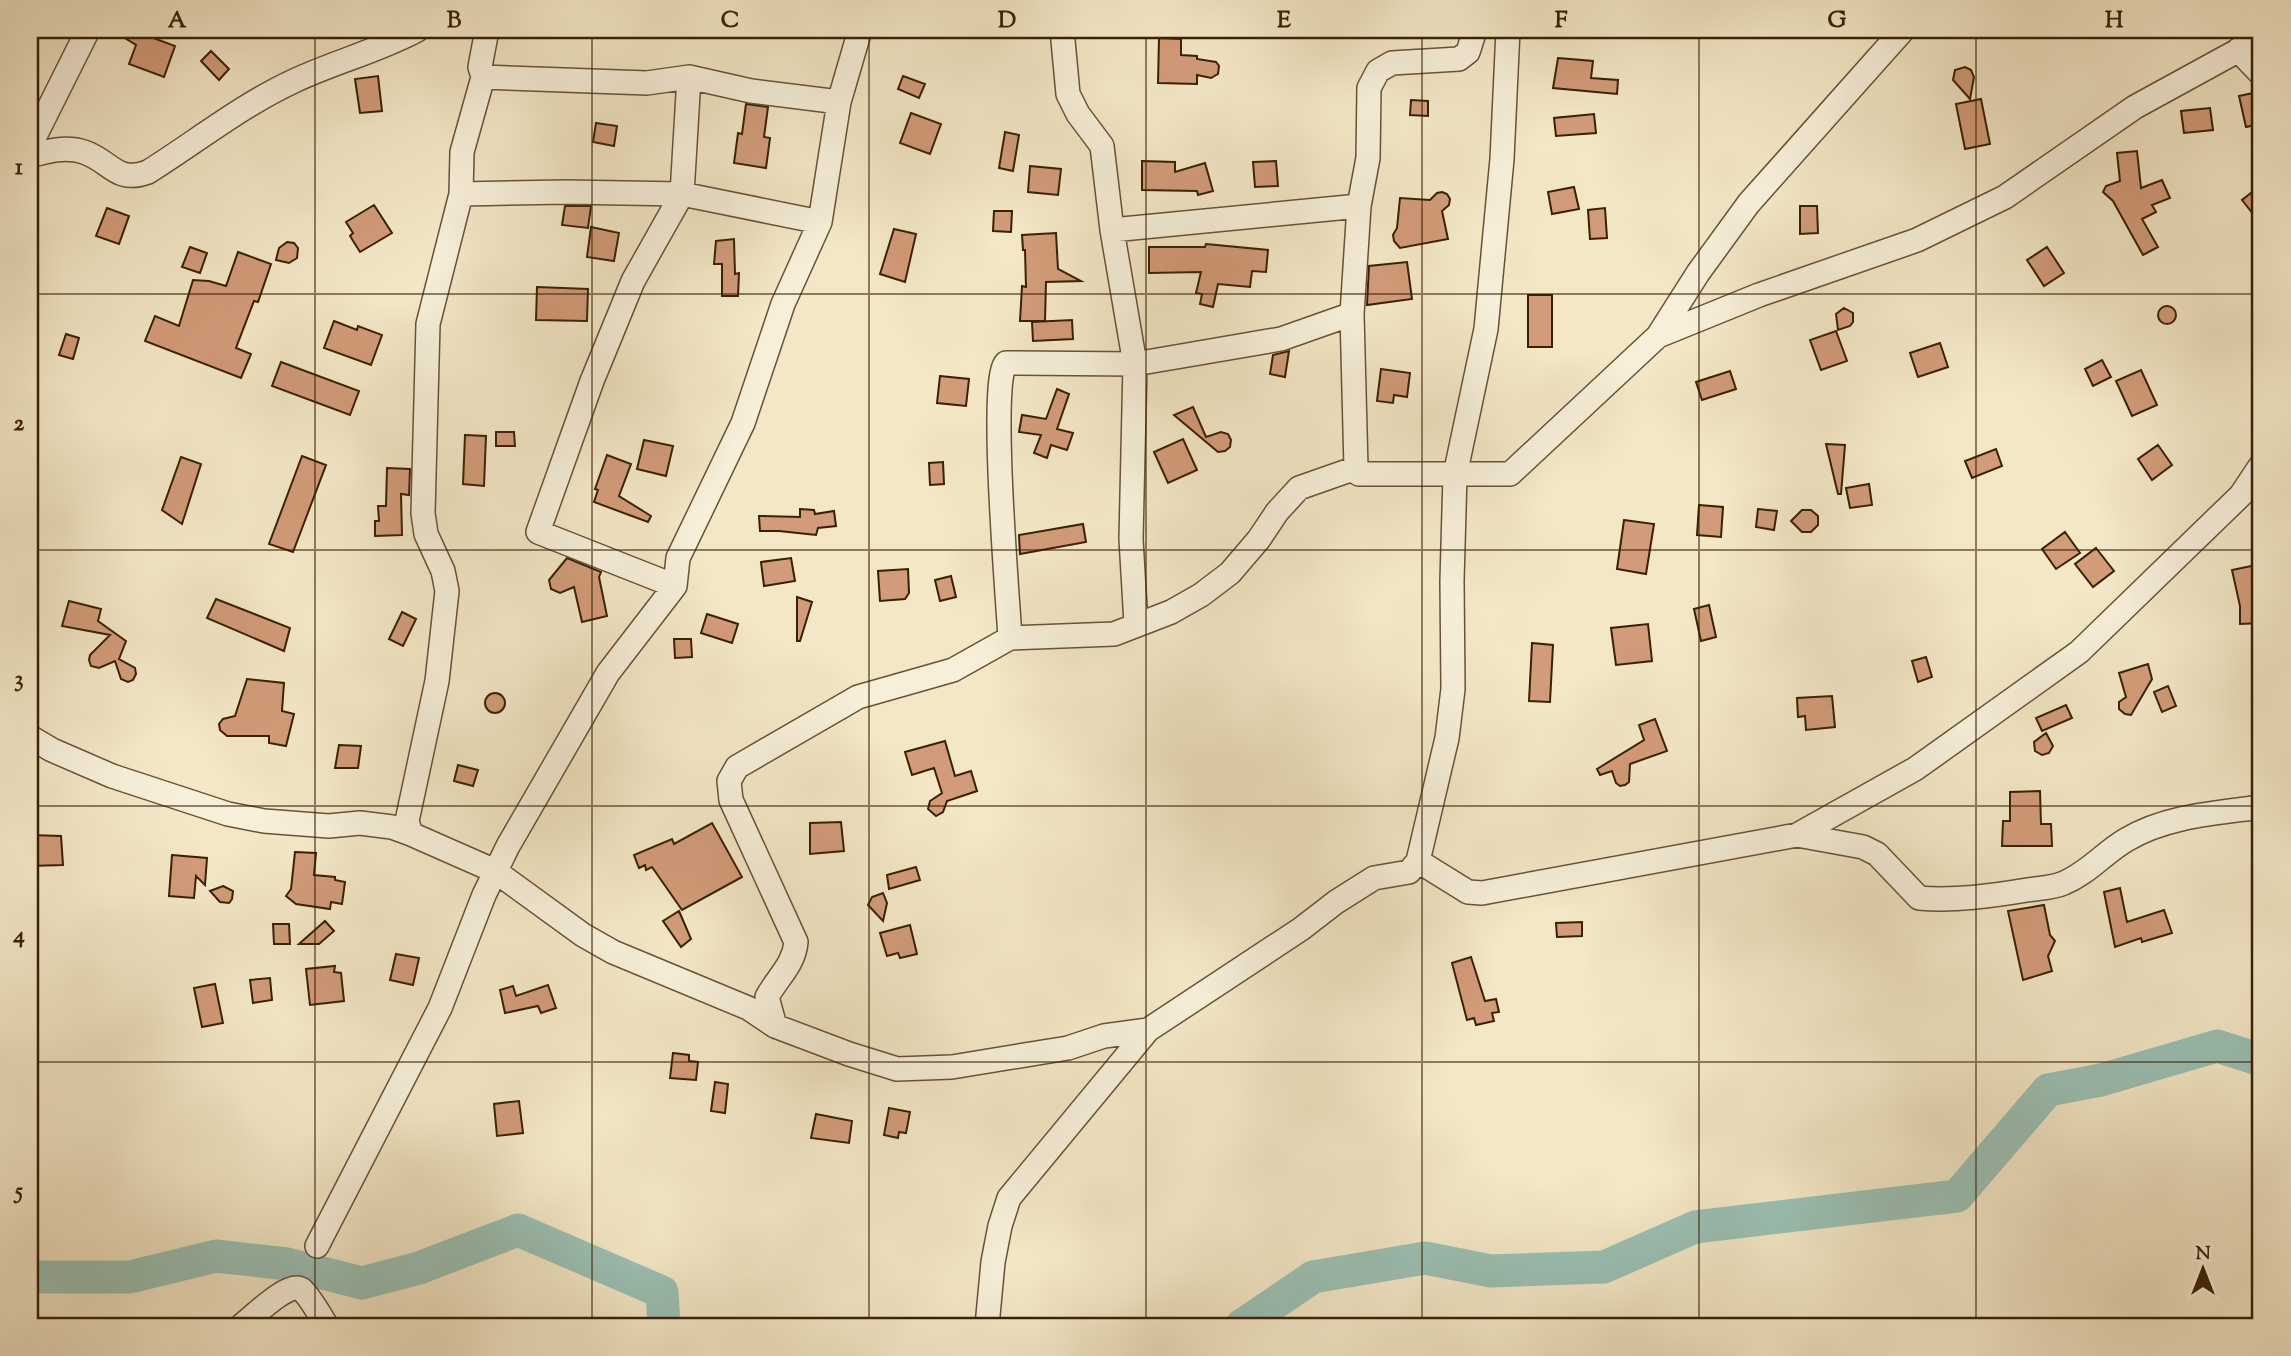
<svg xmlns="http://www.w3.org/2000/svg" width="2291" height="1356" font-family="'Sorts Mill Goudy',serif">
<style>
.lines{fill:none;stroke-linecap:round;stroke-linejoin:round}
.river{stroke:#9bc0b4;stroke-width:33}
.building{fill:#d29b79;stroke:#392005;stroke-width:2}
.minor-casing{stroke:#685235;stroke-width:26}
.minor{stroke:#f7efda;stroke-width:23}
.grid{fill:none;stroke:#392005;stroke-width:2;stroke-opacity:0.55}
.neatline{fill:none;stroke:#392005;stroke-width:2.5}
.grid-label{font-size:23px;text-anchor:middle;font-weight:bold;fill:#392005}
</style>
<rect width="100%" height="100%" fill="#f3e7c6"/>
<filter id="stains"><feTurbulence type="fractalNoise" baseFrequency=".00286" numOctaves="4"/><feColorMatrix values="0 0 0 0 .2 0 0 0 0 .09 0 0 0 0 .02 0 0 0 .5 -.17"/></filter>
<radialGradient id="worn" r=".72"><stop offset=".6" stop-color="#630" stop-opacity="0"/><stop offset="1" stop-color="#630" stop-opacity=".3"/></radialGradient>
<g class="lines">
<path class="river" d="M30 1277H130L216 1256 287 1264 362 1283 419 1268 518 1230 662 1292 664 1326
M1241 1326 1313 1277 1425 1258 1491 1271 1604 1267 1695 1227 1957 1196 2048 1090 2101 1080 2217 1046 2261 1060"/>
</g>
<path class="building" d="M112 30H132L175 46 164 77 129 64 136 45Z
M1159 38 1181 39V55L1197 56V59L1216 62 1219 66 1218 74 1211 78 1197 75V84L1158 83Z
M211 51 229 69 219 80 201 61Z
M1558 58 1593 61 1591 78 1618 80 1617 94 1553 88Z
M1965 67 1971 70 1974 77 1970 99 1953 80 1955 70Z
M378 76 382 111 360 113 355 79Z
M903 76 925 84 919 98 898 89Z
M2253 93 2260 124 2246 127 2239 96Z
M1981 99 1990 144 1965 149 1956 104Z
M1411 100 1428 101V116L1410 115Z
M746 104 768 107 764 137 770 138 766 168 734 163 738 133 742 134Z
M2210 108 2213 130 2184 133 2181 111Z
M911 113 941 124 930 154 900 143Z
M1594 114 1596 133 1556 136 1554 118Z
M596 123 617 126 614 146 593 142Z
M1005 132 1019 135 1013 171 999 168Z
M2137 151 2141 188 2162 180 2170 198 2152 205 2156 212 2142 219 2158 247 2143 255 2113 201 2103 192 2106 186 2120 181 2117 153Z
M1142 161 1175 162V172L1205 163 1213 191 1198 195 1197 191 1142 190Z
M1276 161 1278 186 1255 187 1253 162Z
M1030 166 1061 169 1058 195 1028 192Z
M2261 185V224L2242 200Z
M1574 187 1579 209 1552 214 1548 192Z
M1442 192 1447 194 1450 199 1449 205 1442 211 1448 239 1400 248 1394 241 1393 235 1397 228 1400 198 1430 200 1437 193Z
M374 205 392 233 360 252 350 236 353 233 346 222Z
M565 206H591L588 228 562 225Z
M1800 206H1817L1818 233 1800 234Z
M107 208 129 216 119 244 96 236Z
M1605 208 1607 238 1590 239 1588 210Z
M994 211H1012L1011 232 993 231Z
M591 227 619 233 614 261 587 257Z
M894 229 916 234 905 282 880 274Z
M1056 233 1058 269 1081 281 1046 282 1045 321H1020L1022 286 1026 287 1025 250H1023L1022 235Z
M734 239 735 274 739 273 738 296H722V264H714L716 241Z
M287 242 294 243 298 248 297 258 289 263 276 260 279 248Z
M1206 244 1268 250 1266 272 1252 271 1250 287 1218 284 1213 307 1200 304 1202 294 1196 293 1201 272 1149 273V247H1205Z
M190 247 207 253 200 273 182 267Z
M2047 247 2064 273 2044 286 2027 260Z
M238 252 271 264 258 302 254 301 236 348 251 354 241 378 145 341 155 316 179 326 193 280 209 281 226 286Z
M1407 262 1412 299 1367 305 1369 266Z
M537 287 588 289 587 321 536 320Z
M1528 295H1552V347H1528Z
M2158 315a9 9 0 1 1 18 0a9 9 0 1 1-18 0Z
M1844 308 1853 313V322L1850 326 1838 330 1836 314Z
M1072 320 1073 339 1033 341 1032 322Z
M334 321 357 330 358 326 382 335 371 365 324 348Z
M1836 331 1847 361 1821 370 1810 340Z
M66 334 79 338 73 359 59 355Z
M1940 343 1948 367 1918 377 1910 353Z
M1289 351 1285 377 1270 374 1273 355Z
M2102 360 2111 377 2093 386 2085 369Z
M281 362 359 391 350 415 272 386Z
M1381 369 1410 373 1407 397 1394 395 1393 403 1377 401Z
M2141 370 2157 405 2132 416 2116 381Z
M1730 371 1736 389 1702 400 1696 382Z
M940 376 969 379 966 406 937 403Z
M1057 389 1069 394 1057 429 1073 433 1067 450 1051 445 1047 458 1034 453 1041 435 1019 432 1022 415 1046 419Z
M1193 407 1206 437 1221 432 1228 434 1231 440 1230 447 1225 451 1218 452 1174 415Z
M496 432H514L515 446H496Z
M465 435 486 436 484 486 463 484Z
M1183 439 1197 470 1168 483 1154 452Z
M644 440 673 446 666 476 637 469Z
M1826 444 1845 445 1841 494H1838Z
M2158 445 2172 465 2152 480 2138 459Z
M1996 449 2002 466 1972 478 1965 461Z
M607 455 631 464 619 496 651 516 648 522 594 502 598 490 595 489Z
M302 456 326 465 293 552 269 544Z
M181 457 201 464 182 524 162 510Z
M943 462 944 484 930 485 929 463Z
M387 468 410 469 409 495 401 494 402 535 375 536V521H379L378 506H386Z
M1869 484 1872 505 1850 508 1846 488Z
M1699 505 1723 507 1721 537 1697 535Z
M800 509 814 510 815 514 834 511 836 526 818 528 816 535 779 531H760L759 516 800 517Z
M1758 509 1777 511 1774 530 1756 527Z
M1802 510H1811L1818 516V525L1811 532H1802L1791 521Z
M1624 520 1654 524 1646 574 1617 569Z
M1083 524 1086 542 1020 554 1019 535Z
M2065 532 2080 553 2056 569 2042 549Z
M2096 548 2114 571 2093 587 2075 564Z
M567 558 601 572 599 577 607 616 582 622 574 587 560 593 551 589 549 580Z
M791 558 795 581 764 586 761 562Z
M2261 564V623L2240 624V606L2232 570Z
M908 569 909 593 905 599 880 601 878 571Z
M951 576 956 597 940 601 935 580Z
M797 597 812 602 800 641H797Z
M216 599 290 628 284 651 207 618Z
M69 601 101 609 98 621 126 641 119 659 135 668 136 674 133 680 128 682 121 679 115 661 99 668 91 666 89 660 90 655 110 635 62 626Z
M1709 605 1716 637 1701 641 1694 609Z
M402 612 416 619 403 646 389 639Z
M707 614 738 624 732 643 701 633Z
M1648 624 1652 661 1616 665 1611 628Z
M674 639H691L692 657 675 658Z
M1532 643 1553 645 1550 702 1529 701Z
M1926 657 1932 677 1918 682 1912 661Z
M2148 664 2152 679 2131 715 2125 714 2119 709V702L2126 697 2119 673Z
M247 679 284 683 282 711 294 714 286 746 269 743V736H227L220 730 219 724 223 719 235 716Z
M2168 686 2176 706 2162 712 2154 692Z
M485 703a10 10 0 1 1 20 0a10 10 0 1 1-20 0Z
M1832 696 1835 727 1806 730 1805 716 1798 717 1797 698Z
M2066 705 2072 718 2042 731 2036 718Z
M1655 719 1667 751 1630 764 1629 782 1625 785 1620 786 1616 783 1612 771 1600 775 1597 769 1644 740 1639 725Z
M2046 733 2053 746 2049 753 2042 755 2035 751 2034 742Z
M945 741 955 776 971 771 977 791 947 801 943 812 936 816 928 809 930 801 942 793 934 768 912 775 905 752Z
M339 745 361 746 358 768H335Z
M458 765 478 770 473 786 454 781Z
M2040 791 2041 824H2051L2052 846H2002L2003 821H2010V792Z
M841 822 844 851 810 854V823Z
M712 823 742 877 682 910 652 867 646 870 645 865 639 868 634 855 672 839 674 844Z
M30 835 61 836 63 865 30 866Z
M295 852 316 853 314 875 335 877V880L345 882 342 904 331 902 330 909 296 904 286 896 291 889Z
M172 855 207 858 205 885 196 876 194 898 169 896Z
M916 867 920 880 889 889 887 875Z
M223 886 233 891 232 899 229 903 220 902 210 891Z
M2120 888 2127 922 2164 910 2172 933 2142 942 2141 938 2115 947 2104 892Z
M883 893 887 903 883 921 868 905 872 897Z
M2044 905 2050 935 2055 941 2048 956 2052 971 2023 980 2008 911Z
M679 911 691 939 681 947 663 921Z
M325 921 334 931 319 944H299Z
M1582 922V936L1557 937 1556 923Z
M273 924H289L290 944H274Z
M910 925 917 954 900 958 898 953 887 956 880 933Z
M396 954 419 958 413 985 390 980Z
M1471 957 1485 1001 1496 999 1499 1012 1492 1013 1494 1021 1476 1025 1474 1018 1467 1020 1452 963Z
M335 966 334 972 341 973 344 1001 310 1005 306 969Z
M270 978 272 1000 253 1003 250 980Z
M215 984 223 1023 202 1027 194 988Z
M548 985 556 1008 541 1013 538 1006 505 1013 500 990 513 986 516 996Z
M673 1053 689 1055V1061L698 1062 696 1080 670 1078Z
M715 1082 728 1084 725 1113 711 1111Z
M519 1101 523 1133 497 1136 494 1104Z
M889 1108 910 1112 906 1133 899 1132 898 1138 884 1135Z
M816 1114 852 1121 849 1143 811 1138Z"/>
<g class="lines">
<defs>
<path id="minor" d="M1062 30 1068 94 1078 114 1102 146 1112 230 1135 364 1131 539 1136 624
M2238 50 2261 74
M483 77 647 83 689 77 751 91 839 102
M30 146 88 30
M30 156C47 151 66 146 84 152 111 161 116 184 148 172 196 142 242 105 294 81 334 62 378 51 417 30
M461 194 566 192 682 194 820 222
M1112 230 1359 206
M1658 336 1759 295 1917 240 2005 197 2135 107 2261 38
M1356 468 1352 314 1359 206 1368 158 1369 88 1378 71 1392 63 1459 59 1468 52 1475 30
M675 586 538 532 592 381 633 281 682 194 689 77
M1010 638C1008 601 989 379 1006 363L1135 364 1281 339 1352 314
M30 737 52 750 112 776 228 814 264 821 329 826 360 823 392 827 411 834 495 871 583 935 613 952 748 1008 775 1026 849 1054 897 1069 952 1067 1068 1048 1104 1036 1148 1030
M411 834 407 821 437 681 447 591 443 571 426 534 423 513 428 324 461 194 462 152 483 77 480 67 487 30
M1797 835 1915 769 2079 652 2241 495 2261 465
M1418 861 1468 892 1482 893 1797 835 1863 847 1877 854 1919 898C1955 901 1991 896 2027 890 2039 888 2053 888 2064 883 2088 873 2104 853 2126 840 2166 816 2216 813 2261 807
M775 1026 767 997C777 978 794 965 796 942L731 800 729 781 737 767 858 697 953 670 1010 638 1114 634 1171 612 1201 595 1230 573 1259 539 1277 512 1299 488 1356 468 1359 474H1510L1658 336 1698 273 1749 203 1903 30
M317 1246 440 1008 484 895 508 846 608 673 675 586 678 558 743 423 783 304 820 222 839 102 860 30
M241 1326C252 1318 288 1281 301 1289 309 1295 321 1317 327 1326
M987 1326 993 1262 1000 1226 1009 1198 1148 1030 1301 929 1336 902 1374 878 1409 872 1418 861 1447 738 1453 689 1452 581 1455 475 1486 329 1502 159 1508 30"/>
</defs>
<use href="#minor" class="minor-casing"/>
<use href="#minor" class="minor"/>
</g>
<path class="grid" d="M315 30V1326M592 30V1326M869 30V1326M1146 30V1326M1422 30V1326M1699 30V1326M1976 30V1326M30 294H2261M30 550H2261M30 806H2261M30 1062H2261"/>
<rect width="2291" height="1356" fill="none" stroke="#f3e7c6" stroke-width="77"/>
<g transform="translate(2203 1269)" stroke="#f7efda" stroke-width="5" paint-order="stroke">
<path d="M0-5L12 26L0 18L-12 26Z" fill="#392005"/>
<text y="-10" font-size="19" font-weight="bold" text-anchor="middle" fill="#392005">N</text>
</g>
<rect x="38" y="38" width="2214" height="1280" class="neatline"/>
<g class="grid-label">
<text x="177" y="27">A</text>
<text x="454" y="27">B</text>
<text x="730" y="27">C</text>
<text x="1007" y="27">D</text>
<text x="1284" y="27">E</text>
<text x="1561" y="27">F</text>
<text x="1837" y="27">G</text>
<text x="2114" y="27">H</text>
<text x="19" y="174">1</text>
<text x="19" y="430">2</text>
<text x="19" y="686">3</text>
<text x="19" y="942">4</text>
<text x="19" y="1198">5</text>
</g>
<rect width="100%" height="100%" filter="url(#stains)"/>
<rect width="100%" height="100%" fill="url(#worn)"/>
</svg>
